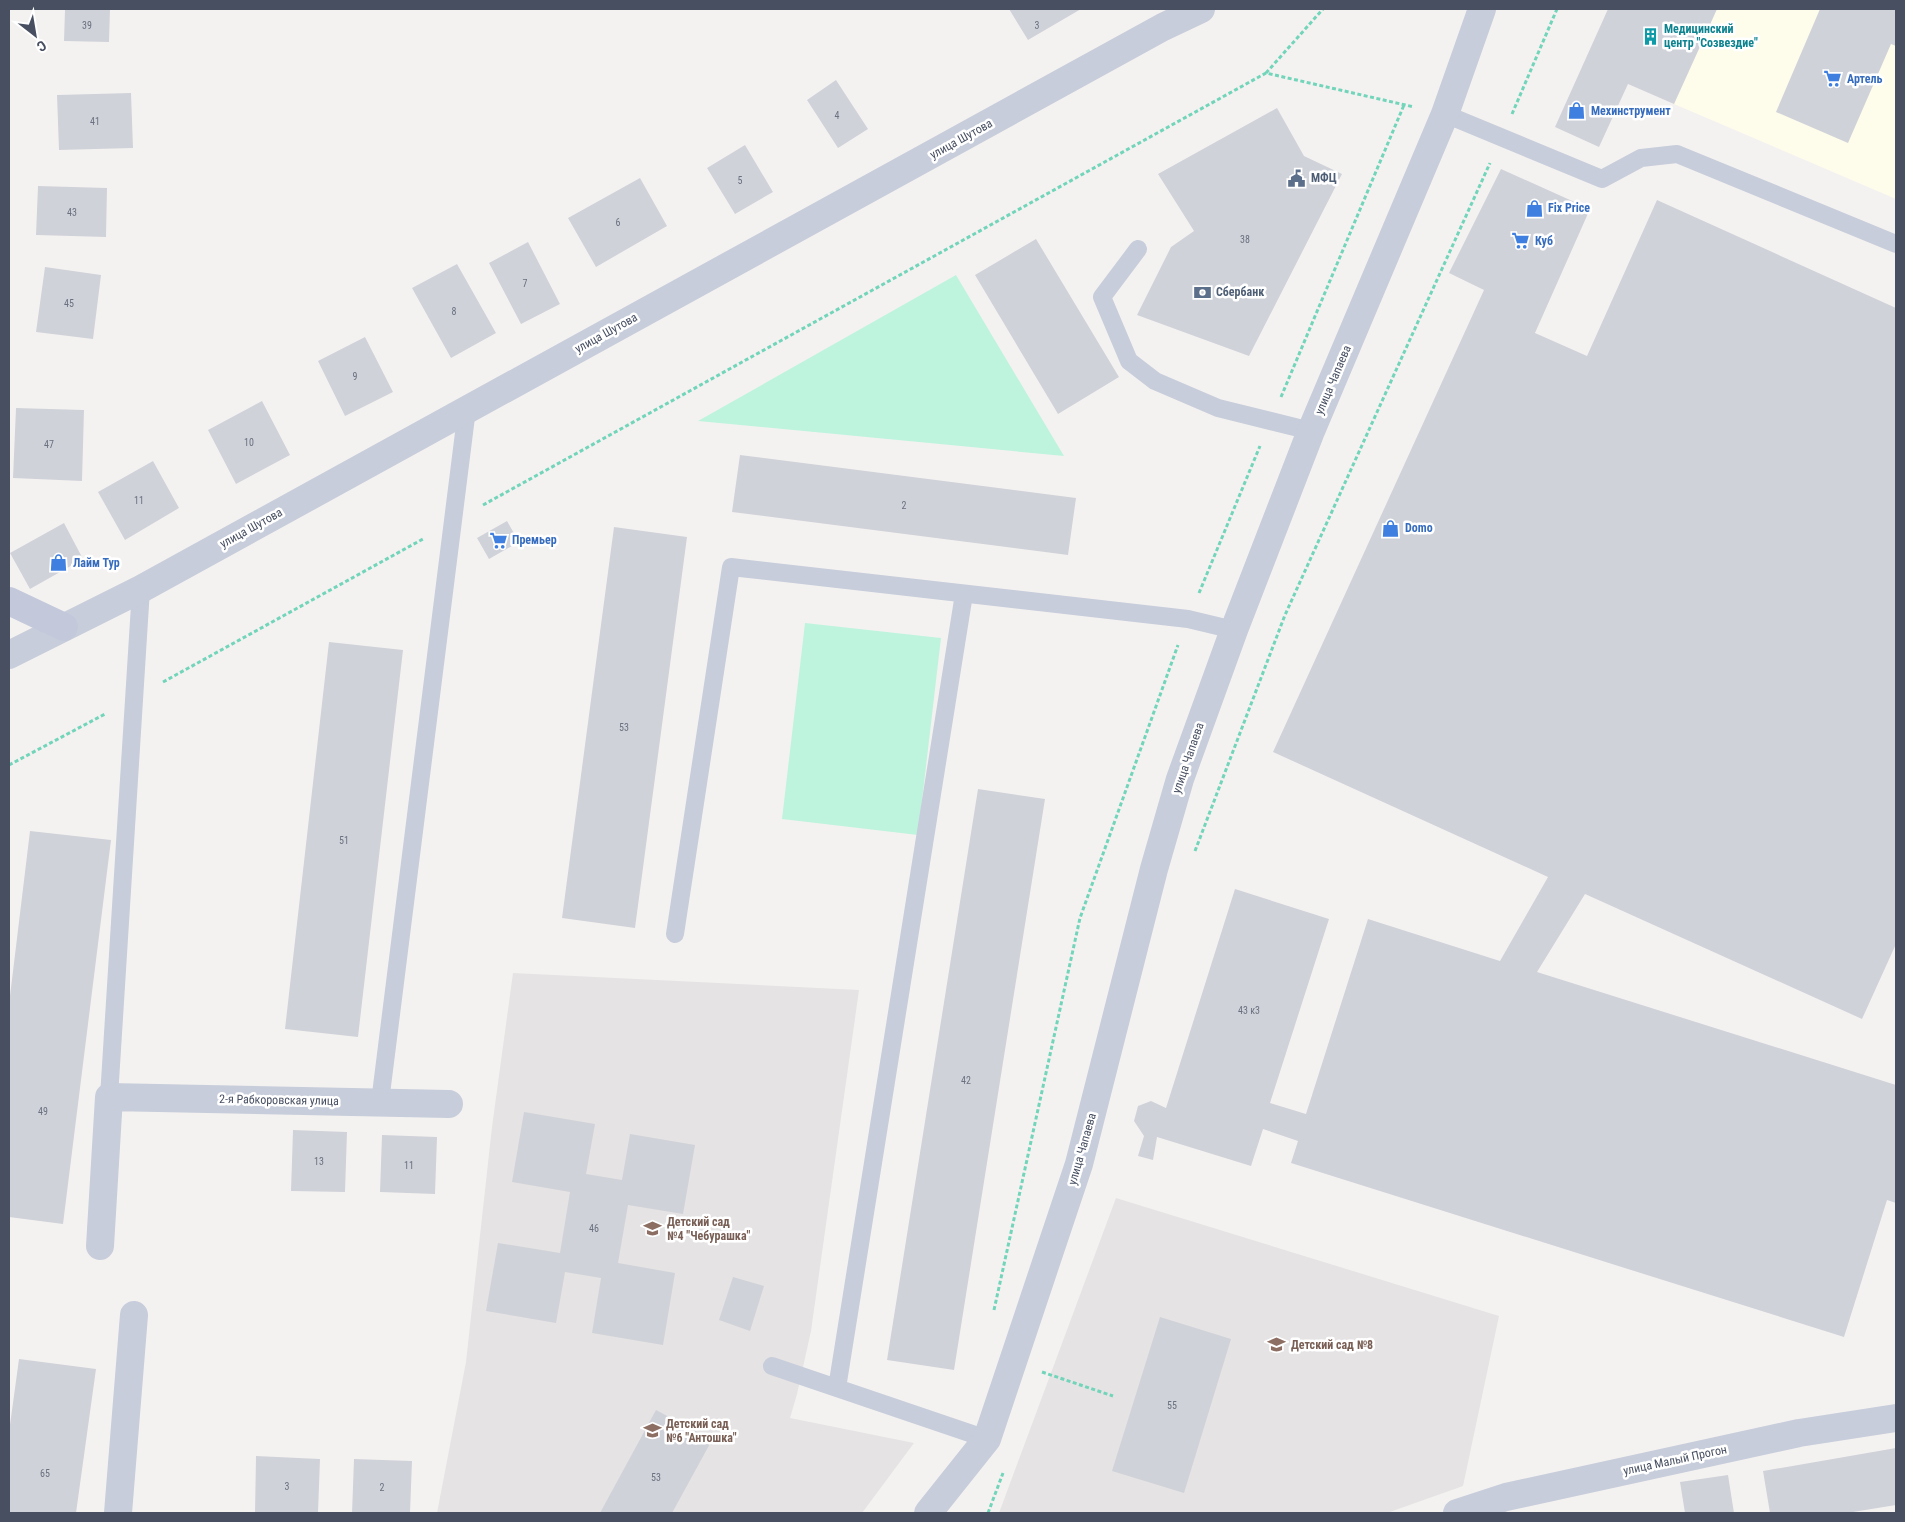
<svg xmlns="http://www.w3.org/2000/svg" width="1905" height="1522" font-family="'Roboto Condensed',sans-serif">
<style>
.commercial{fill:#fefceb}
.education{fill:#e5e3e3}
.green{fill:#bef4de}
.building{fill:#d0d2d9}
.lines{fill:none;stroke-linecap:round;stroke-linejoin:round}
.path{stroke:#72d5ba;stroke-width:3;stroke-dasharray:4 2.5;stroke-linecap:butt}
.lane{stroke:#c7cdda;stroke-width:18}
.street{stroke:#c7cdda;stroke-width:28}
.secondary{stroke:#c3c9db;stroke-width:28}
.labels{text-anchor:middle;dominant-baseline:central;stroke-width:5;stroke-linejoin:round;paint-order:stroke}
.number-label{font-size:10px;fill:#69707f}
.culture-label{font-size:12px;font-weight:bold;fill:#0d838f;stroke:#fff;text-anchor:start}
.shop-label{font-size:12px;font-weight:bold;fill:#366cbe;stroke:#fff;text-anchor:start}
.street-label{font-size:12px;fill:#474f61;stroke:#fff}
.service-label{font-size:12px;font-weight:bold;fill:#4e5e75;stroke:#fff;text-anchor:start}
.education-label{font-size:12px;font-weight:bold;fill:#785e54;stroke:#fff;text-anchor:start}
</style>
<rect width="100%" height="100%" fill="#f4f2f1"/>
<path class="commercial" d="M1717 9H1896V199L1674 104Z"/>
<path class="education" d="M513 973 859 990 811 1331 797 1394 790 1418 914 1443 862 1513H437L466 1362 492 1127Z
M1116 1198 1499 1316 1463 1486 1387 1513H999Z"/>
<path class="green" d="M956 275 1064 456 698 421Z
M805 623 941 638 918 835 782 819Z"/>
<path class="building" d="M65 9H110L109 42 64 41Z
M1009 9H1081L1028 40Z
M1608 9H1717L1674 104 1628 84 1599 147 1555 127Z
M1820 9H1896V46L1891 44 1848 143 1776 112Z
M836 80 868 129 838 148 807 100Z
M131 93 133 148 59 150 57 95Z
M1277 108 1304 156 1342 174 1249 356 1137 315 1171 247 1194 231 1158 174Z
M745 145 773 192 735 214 707 168Z
M1501 169 1590 209 1535 333 1587 356 1657 200 1896 308V944L1862 1019 1585 894 1537 972 1896 1085V1203L1887 1200 1844 1337 1291 1163 1298 1141 1263 1129 1251 1166 1157 1137 1153 1160 1138 1156 1144 1136 1134 1121 1138 1106 1151 1101 1166 1108 1235 889 1329 919 1270 1103 1306 1114 1368 919 1500 961 1548 877 1273 752 1484 290 1449 273Z
M640 178 667 226 596 267 568 218Z
M38 186 107 188 106 237 36 235Z
M1036 239 1119 377 1058 414 975 275Z
M528 242 560 304 521 324 489 263Z
M457 264 496 333 451 358 412 288Z
M45 267 101 275 93 339 36 332Z
M365 337 393 392 345 416 318 361Z
M262 401 290 455 236 484 208 430Z
M16 408 84 410 82 481 13 478Z
M740 455 1076 498 1068 555 732 512Z
M153 461 179 508 125 540 98 492Z
M507 521 519 542 489 559 477 538Z
M64 523 83 559 30 589 10 553Z
M614 527 687 537 635 928 562 918Z
M329 642 403 650 358 1037 285 1029Z
M978 789 1045 799 954 1370 887 1360Z
M30 831 111 840 63 1224 9 1217V1004Z
M524 1112 595 1124 586 1174 622 1180 630 1134 695 1145 683 1214 628 1205 618 1263 675 1273 663 1345 592 1333 601 1278 565 1272 556 1323 486 1311 498 1243 560 1253 570 1192 512 1182Z
M293 1130 347 1132 345 1192 291 1191Z
M382 1135 437 1137 435 1194 380 1192Z
M733 1277 764 1286 750 1331 719 1320Z
M1160 1317 1231 1339 1184 1493 1112 1471Z
M19 1359 96 1369 76 1513H9V1432Z
M656 1410 712 1440 672 1513H600Z
M1896 1448V1505L1847 1513H1770L1763 1471Z
M256 1456 320 1459 318 1513H255Z
M354 1459 412 1461 410 1513H352Z
M1728 1475 1734 1513H1685L1680 1482Z"/>
<g class="lines">
<path class="path" d="M1266 73 1323 9
M1512 114 1557 9
M1281 397 1404 105
M483 505 1266 73 1414 107
M1199 593 1260 446
M163 682 423 539
M9 765 105 714
M1195 851 1285 615 1490 163
M994 1310 1080 918 1178 645
M1042 1372 1113 1396
M988 1513 1003 1473"/>
<path class="lane" d="M1445 114 1602 179 1641 158 1677 154 1896 244
M1138 249 1102 297 1129 361 1155 381 1218 408 1311 431
M675 934 731 567 1188 619 1234 630
M109 1097 141 589
M380 1102 467 409
M772 1366 987 1439
M837 1388 964 594"/>
<path class="street" d="M9 655 141 589 1163 27 1201 9
M100 1246 109 1097 449 1104
M118 1513 134 1315
M928 1513 987 1439 1079 1164 1154 869 1180 779 1234 630 1311 431 1445 114 1482 9
M1457 1513 1506 1497 1799 1433 1896 1418"/>
<path class="secondary" d="M9 601 64 627"/>
</g>
<defs>
<symbol id="building-bare" viewBox="-9 -9 18 18"><path d="M-4-6H4V6H1V3H-1V6H-4ZM-2.5-4.3h1.7v1.8h-1.7ZM.8-4.3h1.7v1.8H.8ZM-2.5-1h1.7V.8h-1.7ZM.8-1h1.7V.8H.8Z" fill="#0f9aa8" stroke="#fff" stroke-width="2.5" paint-order="stroke"/></symbol>
<symbol id="supermarket-bare" viewBox="-9 -9 18 18"><path d="M-6-5.5h2.5l.6 2H6L4.5 2H-2.5L-4.4-4H-6ZM-1.5 3.2a1.3 1.3 0 1 0 .1 0ZM3 3.2a1.3 1.3 0 1 0 .1 0Z" fill="#3f7fe0" stroke="#fff" stroke-width="2.5" paint-order="stroke"/></symbol>
<symbol id="shop-bare" viewBox="-9 -9 18 18"><path d="M-5-2.5h2.3a2.7 3.5 0 0 1 5.4 0H5L5.5 6h-11ZM-1.5-2.5h3a1.5 2.3 0 0 0-3 0Z" fill="#3f7fe0" stroke="#fff" stroke-width="2.5" paint-order="stroke"/></symbol>
<symbol id="civic-bare" viewBox="-9 -9 18 18"><path d="M-.6-6.5H3V-4.5H.6V-3L4-1V1h2V6H-6V1h2V-1L-.6-3ZM-1.2 2.5V6h2.4V2.5Z" fill="#5c6f8a" stroke="#fff" stroke-width="2.5" paint-order="stroke"/></symbol>
<symbol id="bank-bare" viewBox="-9 -9 18 18"><path d="M-6-4H6V4H-6ZM0-2.3a2.3 2.3 0 1 0 0 4.6a2.3 2.3 0 1 0 0-4.6Z" fill="#5c6f8a" stroke="#fff" stroke-width="2.5" paint-order="stroke"/></symbol>
<symbol id="school-bare" viewBox="-9 -9 18 18"><path d="M0-5L7-2L0 1L-7-2ZM-4 1L0 2.5L4 1V4Q0 6-4 4Z" fill="#8d6e63" stroke="#fff" stroke-width="2.5" paint-order="stroke"/></symbol>
</defs>
<g fill-rule="evenodd">
<use href="#building-bare" x="1638" y="24" width="25" height="25"/>
<use href="#supermarket-bare" x="1820" y="66" width="25" height="25"/>
<use href="#shop-bare" x="1564" y="98" width="25" height="25"/>
<use href="#civic-bare" x="1284" y="166" width="25" height="25"/>
<use href="#shop-bare" x="1522" y="196" width="25" height="25"/>
<use href="#supermarket-bare" x="1508" y="228" width="25" height="25"/>
<use href="#bank-bare" x="1190" y="280" width="25" height="25"/>
<use href="#shop-bare" x="1378" y="516" width="25" height="25"/>
<use href="#supermarket-bare" x="486" y="528" width="25" height="25"/>
<use href="#shop-bare" x="46" y="550" width="25" height="25"/>
<use href="#school-bare" x="640" y="1216" width="25" height="25"/>
<use href="#school-bare" x="1264" y="1332" width="25" height="25"/>
<use href="#school-bare" x="640" y="1418" width="25" height="25"/>
</g>
<g class="labels">
<g class="number-label">
<text x="87" y="25">39</text>
<text x="1037" y="25">3</text>
<text x="837" y="115">4</text>
<text x="95" y="121">41</text>
<text x="740" y="180">5</text>
<text x="72" y="212">43</text>
<text x="618" y="222">6</text>
<text x="1245" y="239">38</text>
<text x="525" y="283">7</text>
<text x="69" y="303">45</text>
<text x="454" y="311">8</text>
<text x="355" y="376">9</text>
<text x="249" y="442">10</text>
<text x="49" y="444">47</text>
<text x="139" y="500">11</text>
<text x="904" y="505">2</text>
<text x="624" y="727">53</text>
<text x="344" y="840">51</text>
<text x="1249" y="1010">43 к3</text>
<text x="966" y="1080">42</text>
<text x="43" y="1111">49</text>
<text x="319" y="1161">13</text>
<text x="409" y="1165">11</text>
<text x="594" y="1228">46</text>
<text x="1172" y="1405">55</text>
<text x="45" y="1473">65</text>
<text x="656" y="1477">53</text>
<text x="287" y="1486">3</text>
<text x="382" y="1487">2</text>
</g>
<g class="culture-label">
<text x="1664" y="29">Медицинский<tspan x="1664" dy="14">центр "Созвездие"</tspan></text>
</g>
<g class="shop-label">
<text x="1847" y="79">Артель</text>
<text x="1591" y="111">Мехинструмент</text>
<text x="1548" y="208">Fix Price</text>
<text x="1535" y="241">Куб</text>
<text x="1405" y="528">Domo</text>
<text x="512" y="540">Премьер</text>
<text x="73" y="563">Лайм Тур</text>
</g>
<g class="street-label">
<text transform="translate(961 139) rotate(-29)">улица Шутова</text>
<text transform="translate(606 333) rotate(-29)">улица Шутова</text>
<text transform="translate(1333 380) rotate(-67)">улица Чапаева</text>
<text transform="translate(251 528) rotate(-29)">улица Шутова</text>
<text transform="translate(1188 758) rotate(-71)">улица Чапаева</text>
<text transform="translate(279 1100) rotate(1)">2-я Рабкоровская улица</text>
<text transform="translate(1082 1149) rotate(-74)">улица Чапаева</text>
<text transform="translate(1675 1460) rotate(-12)">улица Малый Прогон</text>
</g>
<g class="service-label">
<text x="1311" y="178">МФЦ</text>
<text x="1216" y="292">Сбербанк</text>
</g>
<g class="education-label">
<text x="667" y="1222">Детский сад<tspan x="667" dy="14">№4 "Чебурашка"</tspan></text>
<text x="1291" y="1345">Детский сад №8</text>
<text x="666" y="1424">Детский сад<tspan x="666" dy="14">№6 "Антошка"</tspan></text>
</g>
</g>
<rect width="1905" height="1522" fill="none" stroke="#474f61" stroke-width="20"/>
<g transform="translate(35 35) rotate(149)" stroke="#ffffff" stroke-width="4" paint-order="stroke">
<path d="M0-4L9 19L0 12L-9 19Z" fill="#474f61"/>
<text y="-8" font-size="14" font-weight="bold" text-anchor="middle" fill="#474f61">С</text>
</g>
</svg>
